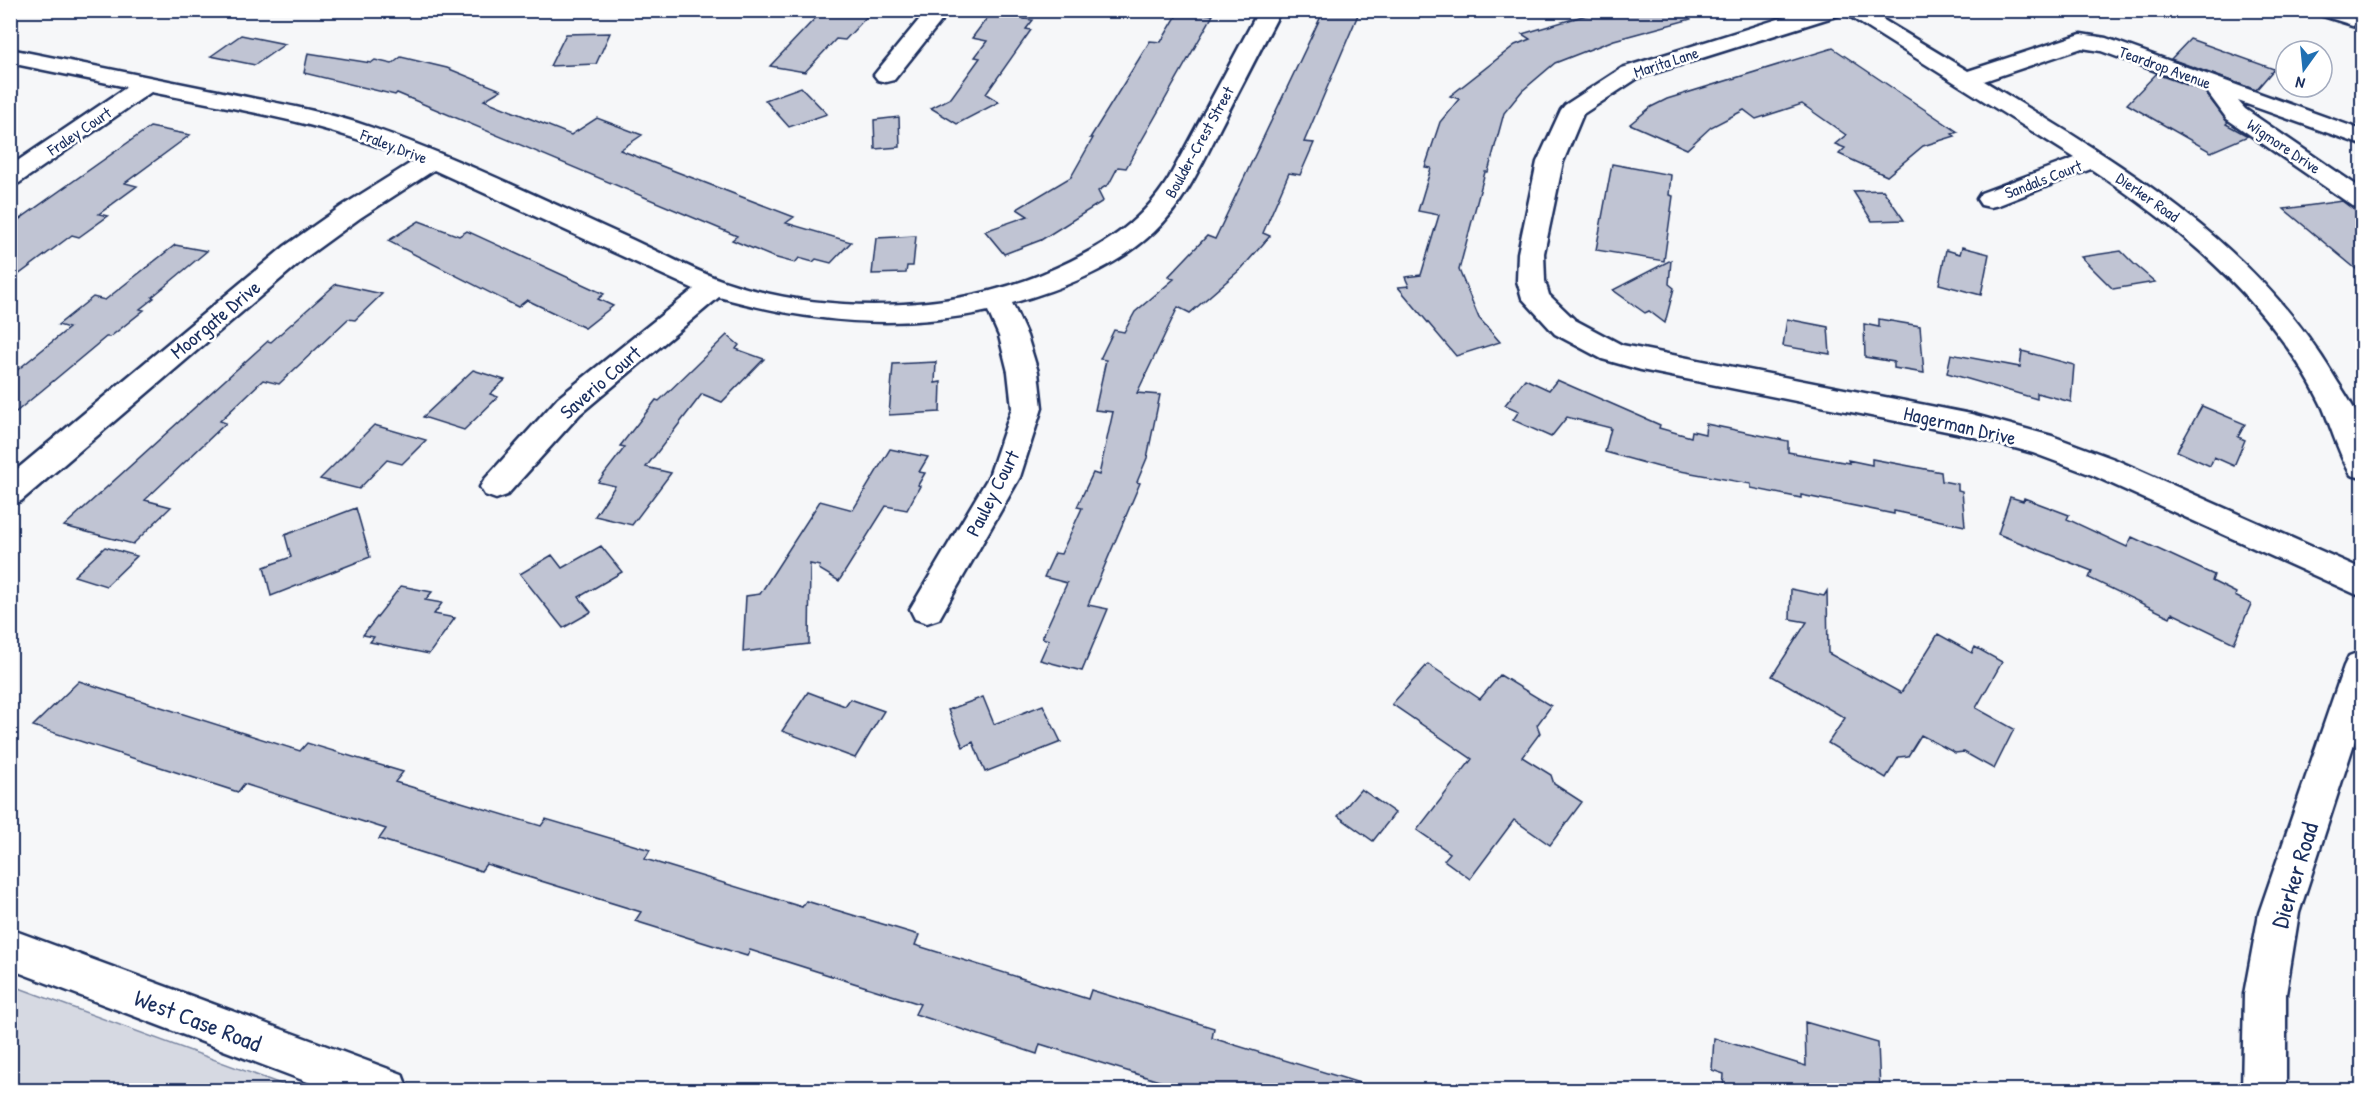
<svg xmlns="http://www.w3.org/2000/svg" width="2373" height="1101" font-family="'Patrick Hand',sans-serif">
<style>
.green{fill:#d6d9e2;stroke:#7884a0;stroke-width:1.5}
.building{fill:#c0c4d3;stroke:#1b2f5e;stroke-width:1.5}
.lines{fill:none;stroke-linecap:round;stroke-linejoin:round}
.minor-casing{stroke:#1b2f5e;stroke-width:5}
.secondary-casing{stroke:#1b2f5e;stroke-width:5}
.minor{fill:#fff;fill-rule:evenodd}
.secondary{fill:#fff;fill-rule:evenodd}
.labels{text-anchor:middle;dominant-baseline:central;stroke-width:5;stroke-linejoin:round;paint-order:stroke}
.far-street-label{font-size:16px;fill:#1b2f5e;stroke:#fff}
.street-label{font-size:20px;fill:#1b2f5e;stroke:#fff}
.near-street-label{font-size:24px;fill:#1b2f5e;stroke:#fff}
</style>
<rect width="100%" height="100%" fill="#f6f7f9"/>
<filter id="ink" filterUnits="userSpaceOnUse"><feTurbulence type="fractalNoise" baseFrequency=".0167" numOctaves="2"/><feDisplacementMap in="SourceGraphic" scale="12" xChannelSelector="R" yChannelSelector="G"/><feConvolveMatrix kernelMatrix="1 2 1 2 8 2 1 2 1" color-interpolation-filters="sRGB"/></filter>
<g filter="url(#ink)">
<path class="green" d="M10 985H11L297 1090H11Z"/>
<path class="building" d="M823 10H873L845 40 836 39 805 72 770 66Z
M993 10H1031L1024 19 1033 20 1026 29 1031 30 986 94 999 102 957 124 931 108 951 98 980 58 975 57 987 41 972 38Z
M1180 10 1213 15 1126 168 1118 167 1109 184 1098 191 1103 201 1041 240 1004 254 985 231 1028 216 1017 209 1071 177 1093 138H1090L1150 41 1161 42Z
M1324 10H1360L1304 142 1314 143 1300 175 1289 173 1263 233 1270 236 1242 268 1190 313 1178 307 1137 393 1160 395 1147 458 1137 482 1140 483 1088 605 1108 609 1082 671 1040 660 1049 640 1042 638 1067 583 1044 577 1055 553 1061 554 1082 508 1077 507 1093 473 1099 475 1113 412 1095 410 1106 360 1100 359 1114 330 1124 332 1135 312 1174 279 1168 277 1207 236 1215 239Z
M1603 10H1690L1691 19 1614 40 1555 63 1522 91 1504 113 1488 172H1485L1459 270 1479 318 1500 342 1456 356 1398 287 1409 286 1405 277 1421 275 1439 215 1418 211 1431 168 1425 167 1440 122 1459 99 1450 96 1515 45 1530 39 1522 34Z
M610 33 596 64 550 66 566 34Z
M241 35 285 44 255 65 211 56Z
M2190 39 2274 69 2256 90 2171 59Z
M1833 48 1958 132 1952 134 1955 136 1923 146 1887 176 1839 154 1845 148 1835 144 1846 135 1802 104 1756 119 1744 110 1711 127 1687 149 1630 124 1651 107 1667 99Z
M308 53 371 63 375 60 392 64 401 57 447 68 501 90 484 100 571 135 597 118 642 135 620 150 794 217 786 223 851 242 831 263 816 259 813 262 799 258 795 263 773 257 732 240 737 236 397 93 395 95 304 73Z
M2156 74 2204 91 2228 122 2226 124 2248 136 2211 152 2127 104Z
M801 87 827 114 789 127 765 100Z
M899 117 900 147 875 149 874 120Z
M150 127 190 135 125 183 137 186 99 214 108 216 79 237 72 235 10 281V226Z
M1612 164 1671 175 1669 195 1673 196 1664 261 1596 250Z
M1883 190 1904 220 1872 221 1853 191Z
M2342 201 2362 216V274L2284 209Z
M419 221 459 236 467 231 604 294 598 299 613 306 585 328 527 300 518 307 388 241Z
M916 236 913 266H907L906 273 872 274 876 238Z
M175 245 207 251 152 297 154 298 140 309 144 310 110 337H106L10 417V376L69 328 58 325 93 297 105 300Z
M1962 247 1989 254 1981 295 1939 284 1946 250 1960 254Z
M2121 251 2134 264 2155 282 2113 289 2081 257Z
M1671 260 1669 284 1674 288 1665 323 1649 311 1645 313 1613 290Z
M336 284 382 294 355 320 348 319 279 384 263 380 220 421 226 423 145 500 171 507 133 544 64 526 268 341 271 342Z
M1787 319 1828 327 1830 354 1783 346Z
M1879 319 1920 326 1924 373 1894 368V362L1865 357 1864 324 1879 327Z
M727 335 739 345 736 349 764 359 722 402 702 394 646 467 671 473 632 525 595 516 615 486 598 482 625 447 620 446 656 400 659 401Z
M2022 351 2074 365 2071 402 2037 393V399L1947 373 1951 354 2020 367Z
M936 362 935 383 941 382 940 412 889 415 893 364Z
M473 370 505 380 490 394 498 397 464 430 423 417Z
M1525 379 1549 390 1557 380 1660 425 1659 428 1691 437 1692 431 1705 434 1706 424 1788 441V452L1849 463 1848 460 1872 465V459L1941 472 1942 481 1958 484V490L1962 491 1965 526 1894 511V514L1801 495V498L1751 488V484L1659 467 1605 452 1611 428 1567 417 1551 437 1513 420 1519 411 1505 405Z
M2202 406 2245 424 2238 437 2245 440 2234 466 2214 457 2210 466 2177 451Z
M374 425 426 440 402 464 387 460 359 489 320 479Z
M890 449 928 457 919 472 925 473 918 485 920 486 907 510 886 506 839 581 819 569 820 566 810 564 809 644 743 652 746 596 760 594 820 501 853 510Z
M2010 497 2023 501 2024 498 2069 515 2067 519 2127 547 2132 537 2214 575 2212 581 2236 593 2235 596 2251 604 2234 643 2172 613 2170 617 2089 578 2092 571 1998 534Z
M356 508 370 557 271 596 264 567 291 557 285 535Z
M601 546 622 572 579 597 591 612 563 628 520 574 552 555 562 568Z
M105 547 137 556 106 586 74 576Z
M401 586 432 592 425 600 442 603 434 614 455 618 429 654 370 642 374 637 363 635Z
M1791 589 1824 596 1827 591 1828 653 1901 693 1938 634 1972 653 1975 647 2002 662 1976 708 2014 729 1994 769 1964 752 1955 753 1921 735 1908 756 1899 757 1886 778 1828 743 1845 718 1772 676 1807 622 1790 619Z
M1428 664 1480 699 1500 675 1551 706 1537 725 1540 733 1522 757 1551 775 1554 784 1582 802 1550 845 1514 820 1470 879 1444 860 1450 853 1417 830 1472 759 1392 704Z
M79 681 300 751 307 743 403 772 395 782 541 826 546 819 650 850 645 859 802 907 806 901 919 935 915 945 1088 999 1091 990 1214 1028 1212 1038 1363 1084 1362 1090H1188L1040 1044 1037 1054 915 1014 920 1004 750 950 747 956 635 921 641 912 486 864 481 871 379 839 386 829 244 784 238 792 33 726Z
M808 692 845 706 850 699 884 711 855 758 782 731Z
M983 697 994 724 1043 705 1061 742 985 772 973 742 963 747 948 710Z
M1361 789 1395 813 1373 841 1338 816Z
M1805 1022 1878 1043 1880 1090H1723L1724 1074 1712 1070 1714 1038 1806 1066Z"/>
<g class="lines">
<defs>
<path id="minor" d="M927 10H950L894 80 886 82 878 80 874 75 878 70Z
M1259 10H1281C1260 50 1240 89 1220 128 1202 164 1184 204 1154 232 1116 268 1062 289 1012 303L1027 336 1038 372 1042 408 1020 477 939 619 927 623 915 619 910 609 989 476 1012 408 1008 372 999 336 988 311C897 331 808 322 719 297L580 414 507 495 496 499 485 495 480 487 485 479 558 398 694 289 434 170 360 218 305 258 21 501 10 505V475L285 246 342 206 414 161C331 123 239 110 151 92L19 183 10 185V166L127 87 10 63V49C80 63 149 77 218 91 269 102 321 110 370 127 460 158 546 201 633 240 663 254 693 270 724 281 822 315 947 313 1042 274 1094 252 1139 227 1169 178Z
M1807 10H1867L1968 71 2081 34 2106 38 2362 130V145L2238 101 2245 109 2362 189V208L2353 206 2227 119 2205 89 2101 51 2082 48 1984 81C2116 161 2253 240 2334 376 2344 393 2360 413 2362 433 2364 448 2362 464 2362 478L2351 475C2339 454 2332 430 2323 408 2315 391 2304 372 2294 357 2242 279 2168 220 2091 169L1999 205 1990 207 1981 205 1977 199 1981 193 2075 158 1841 11 1839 15 1638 78 1583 114 1563 162 1544 253 1545 281 1549 295 1575 320 1622 345 1971 414 2052 436 2114 459 2362 569V597L2092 475 2033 453 1971 436 1641 370 1602 359 1555 334 1522 298 1517 281 1518 253 1537 162 1561 110 1565 105 1622 68Z
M2317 10H2352L2362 14V28L2320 15Z
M2362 651V719L2299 913 2286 994V1090H2242L2244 994 2259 913 2344 666 2349 656Z"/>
<path id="secondary" d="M10 929 386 1068 402 1074 408 1090H329L10 969Z"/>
</defs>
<use href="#minor" class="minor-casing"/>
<use href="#secondary" class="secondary-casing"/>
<use href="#minor" class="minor"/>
<use href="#secondary" class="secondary"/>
</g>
</g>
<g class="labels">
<g class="far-street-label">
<text transform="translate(1666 62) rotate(-18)">Marita Lane</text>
<text transform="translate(2165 67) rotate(20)">Teardrop Avenue</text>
<text transform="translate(79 131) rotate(-34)">Fraley Court</text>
<text transform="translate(1199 142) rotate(-61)">Boulder-Crest Street</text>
<text transform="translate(394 146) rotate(21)">Fraley Drive</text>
<text transform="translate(2284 146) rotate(34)">Wigmore Drive</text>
<text transform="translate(2043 179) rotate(-21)">Sandals Court</text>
<text transform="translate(2148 197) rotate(35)">Dierker Road</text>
</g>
<g class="street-label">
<text transform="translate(215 319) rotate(-40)">Moorgate Drive</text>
<text transform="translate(600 382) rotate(-41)">Saverio Court</text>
<text transform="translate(1960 425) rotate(13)">Hagerman Drive</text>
<text transform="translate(992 493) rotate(-63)">Pauley Court</text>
</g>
<g class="near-street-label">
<text transform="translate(2294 875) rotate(-73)">Dierker Road</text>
<text transform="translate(198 1020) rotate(21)">West Case Road</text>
</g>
</g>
<rect width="2373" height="1101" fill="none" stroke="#fff" stroke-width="36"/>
<rect x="18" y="18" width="2337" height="1065" fill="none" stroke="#1b2f5e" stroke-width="2" filter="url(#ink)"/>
<g transform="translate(2304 69) rotate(195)"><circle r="28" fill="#ffffff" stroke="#a4acbf" stroke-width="1.5"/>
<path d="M0-4.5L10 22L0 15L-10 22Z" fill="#1f6fb2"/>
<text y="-9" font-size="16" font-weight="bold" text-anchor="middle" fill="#1b2f5e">N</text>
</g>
</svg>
